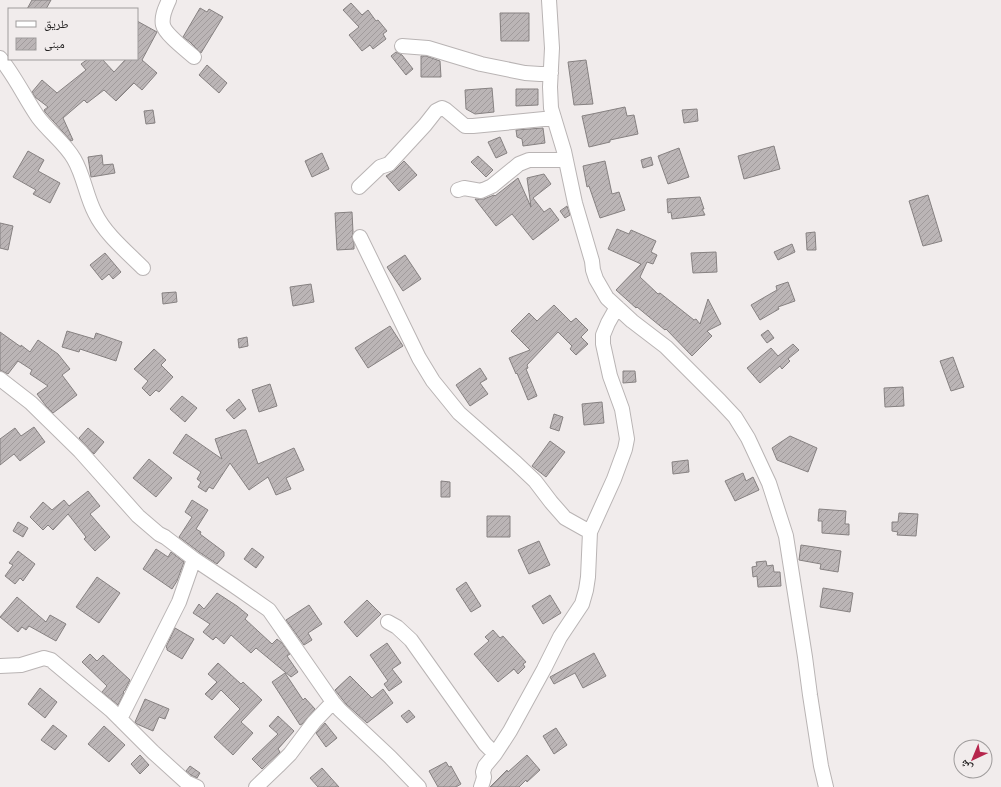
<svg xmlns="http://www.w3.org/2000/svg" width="1001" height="787" font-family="Inter,'Noto Naskh Arabic',sans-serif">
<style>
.building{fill:url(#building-hatch);stroke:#868181}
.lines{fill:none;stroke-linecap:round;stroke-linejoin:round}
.minor-casing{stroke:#b9b4b4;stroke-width:16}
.minor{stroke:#fff;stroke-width:14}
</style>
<defs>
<pattern id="building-hatch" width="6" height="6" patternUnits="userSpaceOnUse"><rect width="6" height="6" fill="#bbb5b6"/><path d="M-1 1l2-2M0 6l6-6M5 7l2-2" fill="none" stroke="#a19b9c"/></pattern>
</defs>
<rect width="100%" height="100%" fill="#f1ecec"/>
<path class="building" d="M32 0H51L46 9H27Z
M351 3 362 15 368 10 376 21 378 20 387 31 383 34 386 39 373 49 370 45 362 51 349 35 359 27 343 10Z
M200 8 207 12 209 9 223 17 201 53 190 42 183 37Z
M500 13H529V41H501Z
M137 21 157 32 142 60 157 73 142 90 134 83 116 101 104 90 87 103 84 100 63 118 73 140 71 141 45 112 44 110 48 107 35 97 32 92 42 80 57 93 86 70 81 64 88 59H102L114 72 126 59H137Z
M396 52 402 55 413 69 406 75 391 56Z
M421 56H426L440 61 441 77H421Z
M586 60 593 104 574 105 568 62Z
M207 65 227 83 219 93 199 75Z
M492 88 494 112 475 114 466 109 465 90Z
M516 89H538V105L516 106Z
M625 107 627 116 634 115 638 134 610 140V142L589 147 582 116 592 114Z
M697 109 698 121 684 123 682 110Z
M153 110 155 123 146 124 144 111Z
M543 128 545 143 523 146 522 139 517 137 516 130Z
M500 137 507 153 496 158 488 142Z
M774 146 780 169 744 179 738 156Z
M679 148 689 177 668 184 658 156Z
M28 151 44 160 38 171 60 183 50 203 33 194 36 190 13 177Z
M322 153 329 169 312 177 305 161Z
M102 155 103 165 113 164 115 173 91 177 88 157Z
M478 156 493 170 486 177 471 162Z
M651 157 653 165 643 168 641 160Z
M404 161 417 175 399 191 386 176 395 170Z
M605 161 612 194 619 192 625 210 600 218 589 186 587 187 583 166Z
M544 174 551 184 533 198 544 212 550 208 559 220 533 240 512 214 496 226 475 199H484L494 195 495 196 518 178 531 207 527 178Z
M928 195 942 241 923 246 909 201Z
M700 197 704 209H702L705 215 672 219 671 212 668 213 667 199Z
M567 206 570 215 565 218 560 211Z
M352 212 353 232 352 237 354 243V249L337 250 335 213Z
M0 223 13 226 8 250 0 248Z
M617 229 629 234 631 230 656 241 651 252 657 255 653 264 647 262 640 277 658 294 660 293 694 320 696 319 700 324 708 299 721 324 707 331 712 336 692 356 666 329 665 330 637 307 636 308 616 290 641 264 608 249Z
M815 232 816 250H807L806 233Z
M792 244 795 252 778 260 774 252Z
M716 252 717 272 693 273 691 253Z
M105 253 121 272 113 279 109 274 102 280 90 265Z
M405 255 421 279 403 291 387 267Z
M788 282 795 301 778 307 779 309 760 320 751 305 777 290 776 286Z
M311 284 314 302 293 306 290 287Z
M176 292 177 302 163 304 162 293Z
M554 305 571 322 576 318 588 330 581 337 588 344 576 355 570 349 572 346 558 332 527 365 528 368 526 369 537 396 528 400 517 373 516 374 509 358 530 350 511 331 529 313 537 321Z
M390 326 403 346 368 368 355 348Z
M768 330 774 338 767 343 761 335Z
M67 331 94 339 96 333 122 342 116 361 80 349 79 352 62 347Z
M0 332 21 347V345L30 352 38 340 58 354 70 369 62 375 77 395 53 413 46 406 37 394 48 386 30 374 32 370 18 361 8 374 0 370Z
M247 337 248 346 239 348 238 339Z
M793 344 799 350 788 359 790 361 782 369 780 366 760 383 747 368 771 348 778 356Z
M154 349 166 360 161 365 173 377 159 392 156 390 150 396 142 388 148 381 134 369Z
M953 357 964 387 951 391 940 361Z
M480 368 487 379 480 383 488 394 470 406 456 385Z
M623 371H635L636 382 623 383Z
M270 384 277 406 259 412 252 390Z
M903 387 904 406 885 407 884 388Z
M182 396 197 408 185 422 170 409Z
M239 399 246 409 234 419 226 410Z
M602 402 604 423 584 425 582 404Z
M554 414 563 417 559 431 550 428Z
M34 427 45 442 20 461 14 454 0 465V439L15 428 21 436Z
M88 428 104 442 94 454 79 438Z
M242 430H246L258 464 294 448 304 470 286 478 291 489 276 495 268 477 249 490 230 463 213 489 209 487 206 492 198 487 201 482 197 479 201 472 173 453 186 434 222 459 215 439Z
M790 436 817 448 808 472 777 460 772 448Z
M550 441 565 452 546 477 532 466Z
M149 459 172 478 156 497 133 478Z
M688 460 689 472 673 474 672 462Z
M743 473 746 481 753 477 759 490 735 501 725 481Z
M441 481 450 482V497H441Z
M88 491 100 506 90 514 110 537 95 551 84 539 86 537 68 514 53 530 48 525 43 530 30 517 43 502 52 510 64 500 69 506Z
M192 500 208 510 196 529 201 532 200 534 224 552V556L217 564 199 552 179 537 192 517 185 512Z
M819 509 846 511 845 524H849V535L822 533V521H818Z
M899 513 918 514 916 536 897 535 898 532 892 531V522H898Z
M487 516H510V537H487Z
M18 522 28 528 23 537 13 531Z
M539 541 550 565 529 574 518 550Z
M801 545 841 551 838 572 820 569 821 564 799 560Z
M252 548 264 557 256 568 244 559Z
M156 549 168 557 171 552 184 562 177 581 172 589 143 569Z
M18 551 35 564 23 581 20 578 15 584 5 576 13 565 9 563Z
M766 561 767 566 773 565 774 572H780L781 586 758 587 757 576 753 577 752 567 757 566 756 562Z
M97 577 120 593 99 623 76 607Z
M466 582 481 606 471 612 456 589Z
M823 588 853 593 850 612 820 607Z
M217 593 237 606 248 615 245 619 272 644 277 639 282 643 290 654 287 656 298 672 291 677 256 648 251 653 231 635 224 644 216 637 213 640 203 632 210 624 193 613 199 604 204 609Z
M550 595 561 613 543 624 532 606Z
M17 597 46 622 50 615 66 624 56 641 29 626 26 630 22 627 18 632 0 617Z
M367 600 381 614 357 637 344 622Z
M309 605 322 624 308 633 312 640 304 645 286 620Z
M175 628 194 639 182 659 167 650V648L166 647Z
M493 630 500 638 503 636 526 662 523 664 525 667 518 674 514 669 498 682 474 654 489 641 485 637Z
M387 643 401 663 392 669 402 682 389 691 384 684 388 681 370 655Z
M594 653 606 676 583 688 575 673 554 684 550 677Z
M90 654 97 661 103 655 130 680 125 690 123 692 124 693 118 705 102 692 107 686 82 662Z
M218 663 241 684 243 682 262 700 241 722 253 733 233 755 214 737 240 709 221 690 212 700 205 694 217 682 208 674Z
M285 673 303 700 305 698 315 709 302 724 300 725 272 682Z
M350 676 372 698 383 689 393 703 367 723 346 704 335 690Z
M40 688 57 702 45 718 28 704Z
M145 699 169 709 165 719 159 717 153 731 137 724 135 722Z
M409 710 415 717 407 723 401 716Z
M278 716 294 731 278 749 280 752 262 769 252 759 278 734 269 726Z
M325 723 337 738 326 747 316 733Z
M53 725 67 736 55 750 41 740Z
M104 726 125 745 109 762 88 744Z
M556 728 567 745 554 754 543 736Z
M140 755 149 765 140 774 131 764Z
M527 755 540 770 527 782 526 780 519 787H490L507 770 508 772Z
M446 762 449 767 451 766 461 784 456 787H438L429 771Z
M190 766 200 773 197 778 191 775 186 771Z
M322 768 339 787H318L310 778Z"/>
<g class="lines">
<defs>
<path id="minor" d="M169 0C166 7 161 16 163 25 165 34 186 50 194 57
M549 0 552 48 550 87 551 108 564 151 575 203 592 261 593 270 596 279 607 298 632 321 666 347 720 401 735 417 748 438 769 483 786 536 805 657 810 695 821 766 826 787
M402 46 428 48 481 64 525 73 540 74 551 73
M0 58C15 76 25 98 38 117 49 132 65 143 74 159 84 176 86 196 95 213 105 234 127 252 143 268
M359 187 380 167 389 164 425 125 436 111 442 108 446 110 465 126H473L554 118
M458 190 464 188 481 191 492 186 519 164 529 160H566
M360 237 419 358 433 381 459 413 516 463 535 481 551 502 565 518 590 532
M0 379 31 403 80 451 138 516 159 534 165 537 194 559 233 585 269 610 333 702 340 710 390 757 419 787
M388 622 397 627 411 640 485 744 495 754
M0 666 21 665 44 658 51 660 111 710 153 752 186 782 197 787
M120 719 179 602 194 559
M256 787 278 766 290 754 314 722 333 702
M481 787 483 781 484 777 483 772 485 766 495 754 510 731 544 669 560 637 582 604 586 590 588 577 590 532 614 479 625 449 627 439 622 409 610 376 603 344V335L608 323 617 307"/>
</defs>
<use href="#minor" class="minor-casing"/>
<use href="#minor" class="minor"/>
</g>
<rect x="8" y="8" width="130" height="52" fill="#f1ecec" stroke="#9f9c9c"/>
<rect x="16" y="21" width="20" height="6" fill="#ffffff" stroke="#9f9c9c"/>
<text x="44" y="28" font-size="12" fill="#252323">طريق</text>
<rect x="16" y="38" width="20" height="12" fill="url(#building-hatch)" stroke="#9f9c9c"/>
<text x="44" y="48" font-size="12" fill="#252323">مبنى</text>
<g transform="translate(973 759) rotate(224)"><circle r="19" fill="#f1ecec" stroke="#9f9c9c"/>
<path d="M0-3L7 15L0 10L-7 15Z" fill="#b6254c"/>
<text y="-6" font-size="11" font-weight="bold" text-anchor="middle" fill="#252323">ش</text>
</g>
</svg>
